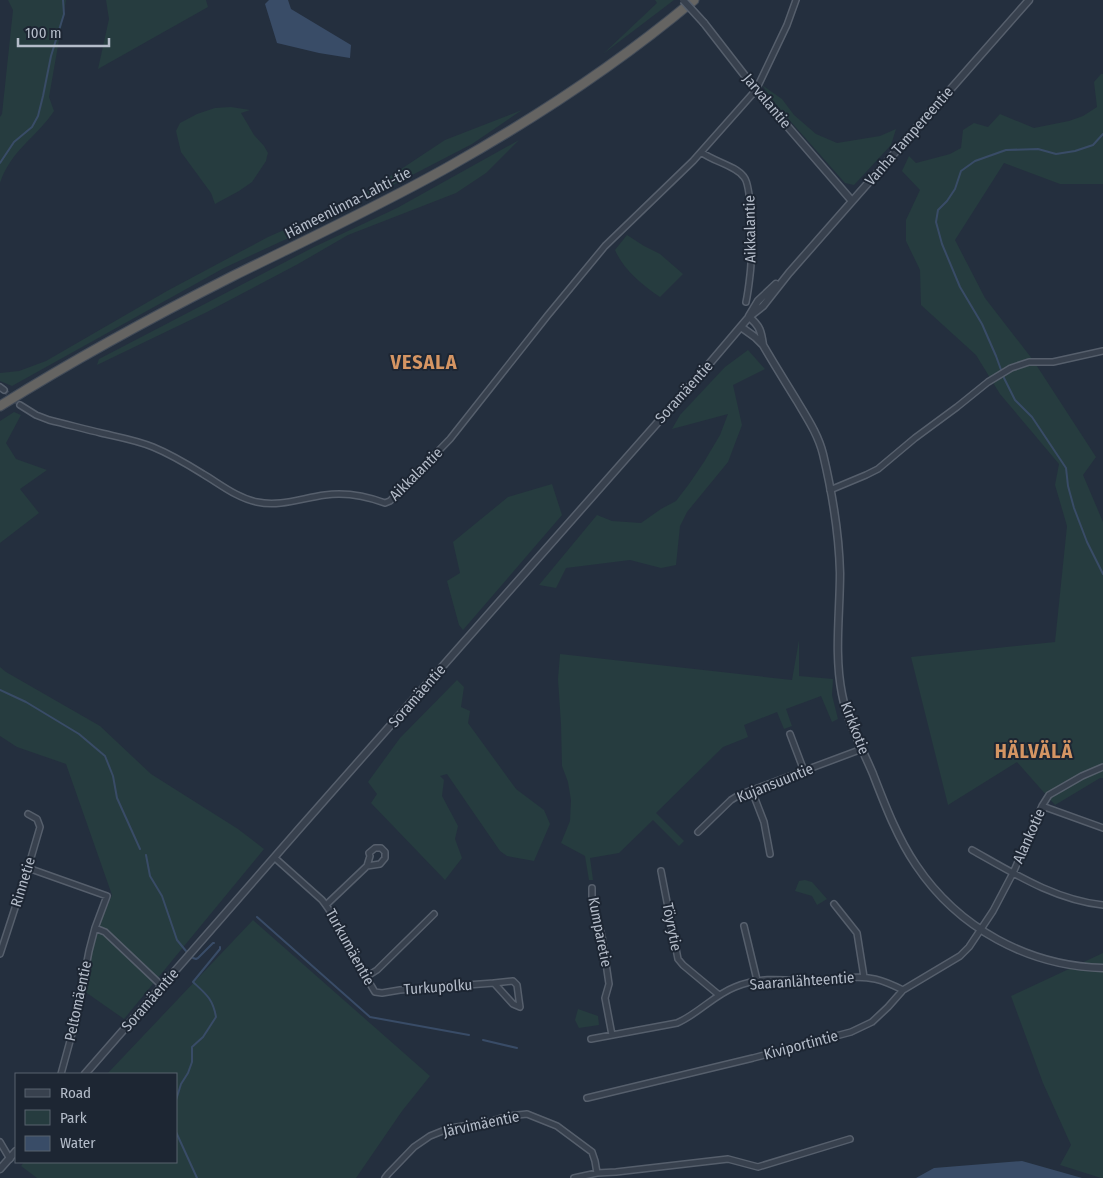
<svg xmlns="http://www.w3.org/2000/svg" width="1103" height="1178" font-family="'Fira Sans Condensed',sans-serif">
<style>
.green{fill:#263c3f}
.water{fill:#394c67}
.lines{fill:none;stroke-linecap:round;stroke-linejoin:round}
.stream{stroke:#394c67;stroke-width:2}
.minor-tunnel{stroke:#3a4453;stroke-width:5;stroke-dasharray:5 2.5;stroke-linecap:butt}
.minor-casing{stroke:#565f6c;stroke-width:8}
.tertiary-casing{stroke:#565f6c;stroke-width:9}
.trunk-casing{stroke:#434c59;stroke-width:11}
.minor{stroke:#38414e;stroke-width:5}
.tertiary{stroke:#38414e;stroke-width:6}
.trunk{stroke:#656462;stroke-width:9}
.tertiary-bridge-casing{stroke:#565f6c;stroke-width:9;stroke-linecap:butt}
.tertiary-bridge{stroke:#38414e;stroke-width:6}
.labels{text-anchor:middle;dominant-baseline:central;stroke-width:4;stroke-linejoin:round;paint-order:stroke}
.street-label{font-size:15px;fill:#b4bcc9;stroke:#1d2633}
.district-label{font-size:20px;font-weight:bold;letter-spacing:1px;fill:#d59563;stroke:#1d2633}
</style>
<rect width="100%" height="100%" fill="#242f3e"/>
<path class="green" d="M8 0H66L49 97 54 111C36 138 11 150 0 183V117L2 114 13 10Z
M106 0H206L208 7 98 69 109 19Z
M655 0H674L603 54 657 3Z
M1101 74H1103V184H1060L1004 163 955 240 985 298 1033 360 1096 457 1083 475 1103 522V778H1100L1055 805 1017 762 948 805 911 657 1055 642 1067 526 1055 485 1059 464 1000 394 976 355 921 305 920 270 906 241V220L920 190 902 171 909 156 916 163 950 154 961 148 963 130 974 123 988 127 1000 114 1034 128 1069 121 1083 116 1097 107 1094 82Z
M762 85 782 99 794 115 816 134 837 143 880 136 896 129 891 145 854 185 845 183 777 106Z
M231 107 250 110 241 113 254 135 264 146 268 153 267 156 266 161 252 182 239 191 215 204 211 193 181 152 176 131 180 123 197 114 215 108Z
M522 110 472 144 366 199 362 195 445 140Z
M519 140 486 173 456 193 348 235 298 264 207 312 97 365 99 359 314 247 397 208Z
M336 207 338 215 224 268 12 386 0 381V373L19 371 46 361 167 291 268 237Z
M627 235 644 246 660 254 683 274 660 297C642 285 623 269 615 250Z
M748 350 765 369 733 385 742 425 728 462 687 512 680 526 676 565 661 568 630 560 566 568 556 588 539 585 597 515 612 521 641 523 661 509 676 501 689 484 704 462 720 435 728 414 672 429 680 415 725 367Z
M14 412 21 415 6 443 16 459 47 470 20 489 39 513 0 543V421Z
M552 484 562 515 463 630 459 625 447 581 460 573 453 542 508 497Z
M799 640V676L833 679 832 695 838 719 832 722 821 696 786 709 792 726 784 729 777 712 744 725 748 737 723 747 656 813 684 841 679 846 653 820 619 853 590 858 593 880H589L585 856 561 843 570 821 571 800 568 782 562 766 561 724 558 679 560 654 792 680Z
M0 667 6 672 100 726 151 774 238 829 264 849 124 1019 84 991 96 933 112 895 66 764 17 747 0 736Z
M457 680 464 687 461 707 470 711 468 723 516 789 544 810 550 824 534 861 507 856 500 851 447 774 440 776 444 780 442 796 458 826 455 839 462 858 445 880 371 803 377 794 368 782 400 738Z
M805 880 812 882 827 899 817 905 812 896 795 891 799 881Z
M253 920 430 1076 402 1111 356 1178H37L21 1166 24 1162H176V1074H107Z
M1103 953V1178H1101L1060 1165 1071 1145 1043 1083 1011 996Z
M578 1009 598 1016 599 1025 579 1028 575 1020Z"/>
<path class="water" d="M269 0H288L291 9 351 45 350 58 319 53 277 43 265 4Z
M1022 1161 1082 1178H916L934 1168Z"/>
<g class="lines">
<path class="stream" d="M1103 134 1093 145 1075 151 1056 154 1038 149 1006 150 975 161 961 171 955 189 947 201 938 210 936 222 942 244 960 287 982 324 996 356 1004 378 1015 400 1032 417 1066 468 1068 486 1074 508 1087 542 1103 574
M0 163 14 142 32 127 38 116 43 96 51 56 64 14 63 0
M0 690 26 702 79 734 105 756 113 776 117 798 140 849
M146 855 150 876 162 896 177 940 186 951
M257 917 370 1017 469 1035
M193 958 196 959 198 958 213 943H214
M483 1040 517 1048
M176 1100 181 1084 188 1073 192 1062V1047L203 1037 216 1017C213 999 206 994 193 982L220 949V947
M176 1132 197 1178"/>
<path class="minor-tunnel" d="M4 390 20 405"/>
<defs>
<path id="minor" d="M701 152C714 162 735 165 744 177 753 188 752 259 750 275 749 284 748 293 746 302
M0 387 4 390
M20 405 36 415 49 420C66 424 84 429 101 433 118 437 136 440 153 447 170 454 187 464 203 474 220 484 237 498 257 502 280 507 302 498 325 495 346 492 366 496 385 503L390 501 450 439 548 315 605 246 693 161 756 90 787 25 796 0
M830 490 866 475 878 469 915 438 957 407 988 382 1011 368 1029 362H1053L1103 351
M790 734 804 771
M752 791 764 822 770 854
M1042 806 1103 828
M698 832 731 800 739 795 862 749
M972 850C1013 873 1055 900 1103 905
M275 858 322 900C344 928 356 962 375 992L382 993 400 990 494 983 513 1004 520 1007 519 1000 517 985 513 981 494 983
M28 868 107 896 95 928 89 951 76 1019 61 1074
M661 871 678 959 683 965 719 995
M592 888V904L602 936 609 984 605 998 612 1035
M834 904 857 933 864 977
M326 905 367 866 380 864 385 858V852L381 848H375L369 853 370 856 367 866
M744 926 757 980
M95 928 105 932 162 986
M0 954 28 868 40 827 37 819 28 814
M366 977 377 970 434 914
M591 1039 677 1023C698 1014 714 995 735 987 765 975 788 981 818 982 827 983 836 979 845 978 869 975 883 980 903 990
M587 1098 753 1058 851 1032 872 1022 888 1007 903 990 960 956 969 947 993 911 1013 873 1042 806 1049 795 1082 776 1103 767
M0 1142 10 1159
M385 1178 388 1174 414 1147 430 1136 450 1128 485 1123 508 1116 527 1114 557 1126 592 1152 595 1161 597 1173
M574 1178 597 1173 616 1172 728 1159 758 1167 850 1139"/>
<path id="tertiary" d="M704 23 756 90 852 201
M749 316 758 301 776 284
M749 317C760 326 761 331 763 345
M741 327 755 337 763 345C774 364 786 383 797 401 807 418 818 434 823 454 832 492 839 533 840 573 840 613 834 654 842 694 847 721 862 748 873 774 885 805 897 837 916 865 958 928 1028 966 1103 968
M85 1074 299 829 704 370 749 317 763 306 789 273 1029 0
M0 1169 16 1151"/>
<path id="trunk" d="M0 406C75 359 154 316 233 276 306 240 379 206 450 166 535 118 619 63 694 0"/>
</defs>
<use href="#minor" class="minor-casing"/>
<use href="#tertiary" class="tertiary-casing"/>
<use href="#trunk" class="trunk-casing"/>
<use href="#minor" class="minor"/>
<use href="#tertiary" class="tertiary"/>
<use href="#trunk" class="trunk"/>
<defs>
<path id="tertiary-bridge" d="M683 0 704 23"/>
</defs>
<use href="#tertiary-bridge" class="tertiary-bridge-casing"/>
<use href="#tertiary-bridge" class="tertiary-bridge"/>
</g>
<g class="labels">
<g class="street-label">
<text transform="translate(767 101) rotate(50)">Jarvalantie</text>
<text transform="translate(909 136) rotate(-49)">Vanha Tampereentie</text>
<text transform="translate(348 203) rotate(-27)">Hämeenlinna-Lahti-tie</text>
<text transform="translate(750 229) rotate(-91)">Aikkalantie</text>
<text transform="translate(684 392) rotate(-48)">Soramäentie</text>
<text transform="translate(416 474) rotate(-45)">Aikkalantie</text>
<text transform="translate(417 696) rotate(-49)">Soramäentie</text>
<text transform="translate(855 728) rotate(69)">Kirkkotie</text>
<text transform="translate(775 783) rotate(-22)">Kujansuuntie</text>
<text transform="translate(1029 836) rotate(-66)">Alankotie</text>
<text transform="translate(23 882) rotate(-73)">Rinnetie</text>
<text transform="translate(672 927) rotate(79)">Töyrytie</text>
<text transform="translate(600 932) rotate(79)">Kumparetie</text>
<text transform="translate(350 947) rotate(61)">Turkumäentie</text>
<text transform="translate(802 981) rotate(-4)">Saaranlähteentie</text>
<text transform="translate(438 987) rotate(-4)">Turkupolku</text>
<text transform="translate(150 1000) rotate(-49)">Soramäentie</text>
<text transform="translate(78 1001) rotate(-78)">Peltomäentie</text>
<text transform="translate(801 1045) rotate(-15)">Kiviportintie</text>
<text transform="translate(481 1124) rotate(-12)">Järvimäentie</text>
</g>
<g class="district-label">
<text x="424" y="362">VESALA</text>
<text x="1034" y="751">HÄLVÄLÄ</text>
</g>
</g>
<rect x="15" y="1073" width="162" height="90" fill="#1d2633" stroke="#59626f"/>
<rect x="25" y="1089" width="25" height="8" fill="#38414e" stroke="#59626f"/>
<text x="60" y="1098" font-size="15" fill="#b4bcc9">Road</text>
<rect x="25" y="1110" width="25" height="15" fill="#263c3f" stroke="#59626f"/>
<text x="60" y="1123" font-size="15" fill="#b4bcc9">Park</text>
<rect x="25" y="1136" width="25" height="15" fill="#394c67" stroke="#59626f"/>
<text x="60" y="1148" font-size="15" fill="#b4bcc9">Water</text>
<path d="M18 38v8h91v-8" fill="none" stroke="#b4bcc9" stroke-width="2.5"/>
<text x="25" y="38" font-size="15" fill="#b4bcc9" stroke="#1d2633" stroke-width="4" paint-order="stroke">100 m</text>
</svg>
